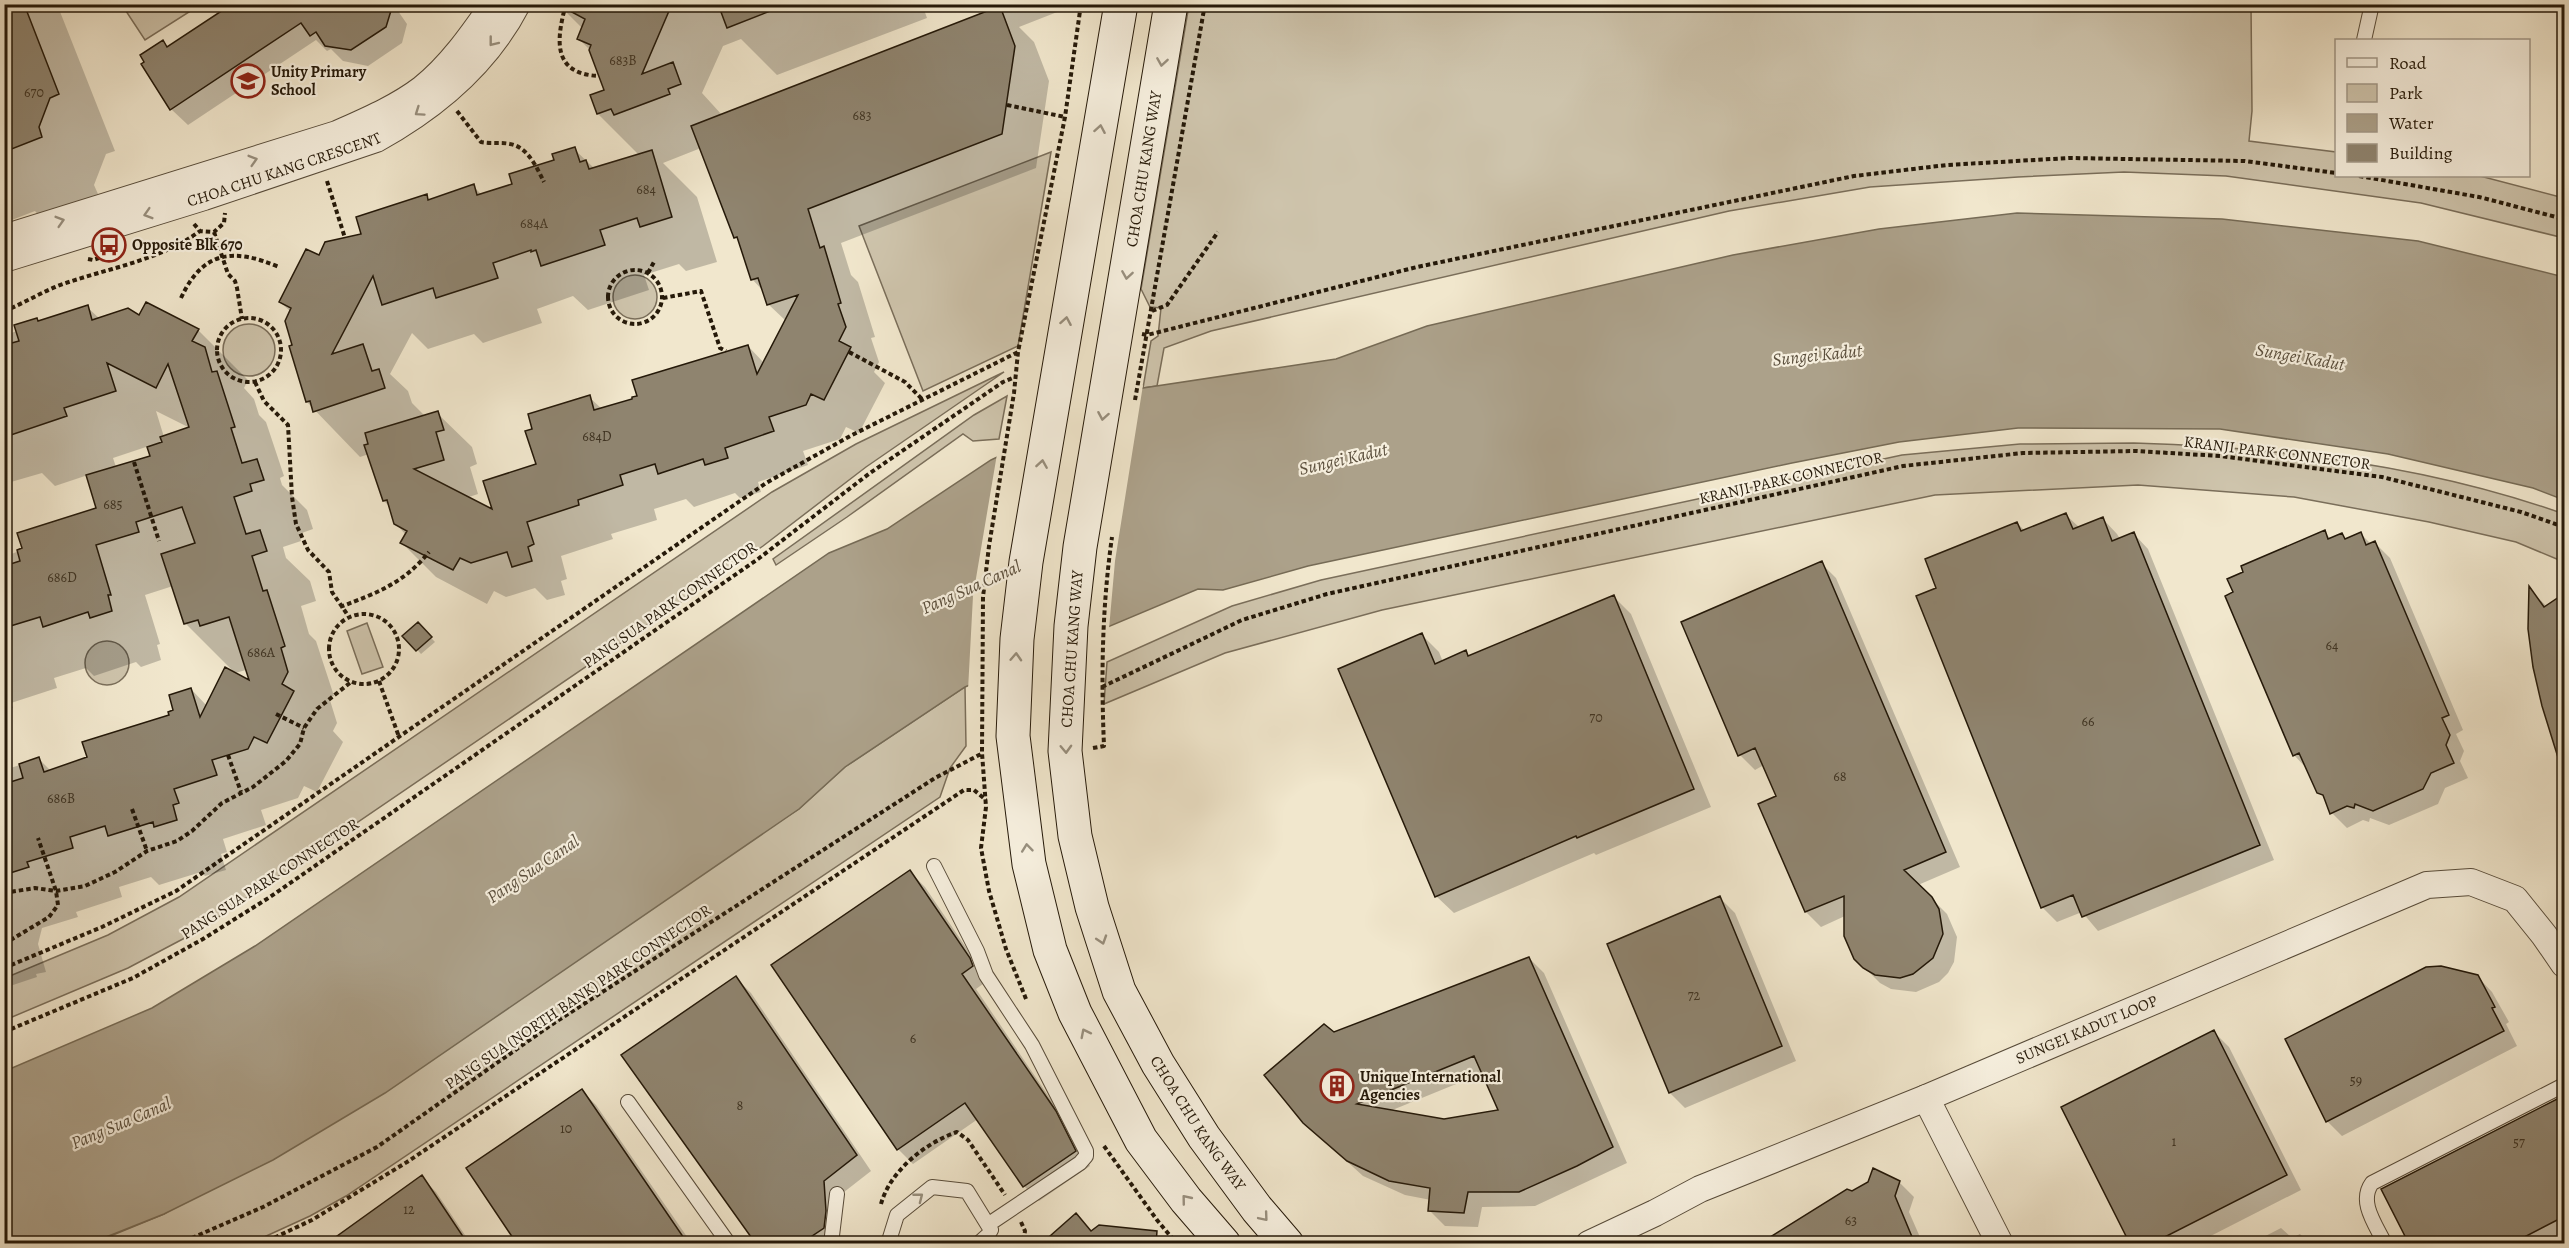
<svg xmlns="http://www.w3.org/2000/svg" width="2569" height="1248" font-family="Alegreya,serif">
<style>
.green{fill:#cec4ac;stroke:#7a6e5a;stroke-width:1.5}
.water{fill:#aca18a;stroke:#766b56;stroke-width:1.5}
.pier{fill:#f1e7cd}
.shadow{fill:#0003;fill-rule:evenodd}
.building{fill:#8f846f;stroke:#251909;stroke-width:1.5;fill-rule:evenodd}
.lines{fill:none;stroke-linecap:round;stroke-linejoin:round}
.service-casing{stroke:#584c3a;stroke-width:16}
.minor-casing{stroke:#584c3a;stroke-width:28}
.secondary-casing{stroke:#251909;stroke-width:35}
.path{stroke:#251909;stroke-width:4;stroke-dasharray:4.5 3;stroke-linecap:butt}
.service{stroke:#f6efde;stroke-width:14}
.minor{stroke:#f6efde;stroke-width:26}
.secondary{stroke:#f6efde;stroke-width:33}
.oneway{stroke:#988f7e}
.labels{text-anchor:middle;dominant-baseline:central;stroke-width:4.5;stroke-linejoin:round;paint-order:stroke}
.number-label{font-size:14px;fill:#403422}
.poi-label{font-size:16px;font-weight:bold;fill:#251909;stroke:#f6efde;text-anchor:start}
.street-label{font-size:16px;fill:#251909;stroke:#f6efde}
.water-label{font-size:18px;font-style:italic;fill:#5b4f3d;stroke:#f6efde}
</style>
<rect width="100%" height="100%" fill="#f1e7cd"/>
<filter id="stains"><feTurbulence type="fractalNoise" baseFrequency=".00333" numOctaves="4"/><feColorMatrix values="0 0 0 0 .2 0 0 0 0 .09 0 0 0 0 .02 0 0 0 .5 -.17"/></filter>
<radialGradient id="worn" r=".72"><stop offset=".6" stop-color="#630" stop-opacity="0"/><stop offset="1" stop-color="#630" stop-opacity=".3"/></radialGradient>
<path class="green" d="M122 5H200L145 40Z
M1189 5H2251L2252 111 2249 141 2336 152V176H2480L2564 198V238L2421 203 2226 176 2124 172 2018 177 1870 187 1729 211 1211 331 1164 348 1157 386 1143 388 1151 341 1158 336 1161 308 1150 307 1141 289Z
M1051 152 1018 346 923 391 859 226Z
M613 297a22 22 0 1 1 44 0a22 22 0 1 1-44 0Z
M223 350a26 26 0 1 1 52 0a26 26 0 1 1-52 0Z
M1004 372 866 467 763 546 198 931 128 968 5 1020V978L108 935 179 897 772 492 856 444Z
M1007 396 999 439 973 441 963 434 847 517 776 565 773 559 974 415Z
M2134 443C2279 447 2427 465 2564 514V562L2516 542 2429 522 2294 497 2138 485 1935 495 1382 610 1225 653 1104 704 1107 662 1232 606 1321 580 1902 455 2020 444Z
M367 623 383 667 362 674 347 631Z
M85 663a22 22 0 1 1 44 0a22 22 0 1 1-44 0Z
M965 687 966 746 950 768 940 797 346 1196 310 1216 251 1243 91 1244 164 1214 799 809 845 767Z"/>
<path class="water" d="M2017 213 2222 219 2418 241 2564 277V500L2533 488 2388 454 2220 429 2018 428 1899 442 1792 463 1308 566 1223 590 1198 589 965 687 845 767 799 809 385 1093 273 1160 164 1214 91 1243 5 1244V1071L152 1008 255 946 829 553 887 529 991 460 1143 388 1336 359 1427 326 1733 255 1879 229Z"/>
<path class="pier" d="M1143 385 1115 561 1109 629 968 690 973 596 997 454Z"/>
<path class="shadow" d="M4 4H57L115 151 106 154 94 185 98 194 40 217 35 211 4 223Z
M222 4H408L398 11 407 24 402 43 368 66 343 61 331 49 327 51 316 40 188 125 171 109 162 42 168 48 226 10Z
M558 4H922L927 18 777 75 741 39 723 46 702 93 722 115 985 13 977 4H1069L1070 7 1019 27 1034 42 1049 81 1036 168 841 243 851 275 858 282 875 337 871 338 879 362 874 372 885 383 859 433 846 427 840 439 803 451 808 465 758 482 761 492 740 498 735 493 694 507 686 499 654 509 657 520 611 534 613 539 561 556 567 579 561 581 565 595 547 600 535 588 506 597 494 591 487 604 436 577 402 543 406 535 395 523 390 507 384 501 369 454 360 457 307 402 294 346 291 312 280 302 319 257 363 235 426 196 431 201 473 186 482 195 514 185 574 149 595 169 640 156 598 114 606 91 591 51 579 39 583 29ZM701 148 735 237 740 241 752 279 764 292 768 304 786 321 764 363 748 346 634 400 602 409 589 397 537 465 494 512 466 498 478 494 470 467 477 464 472 447 437 413 425 416 412 403 408 391 390 374 412 333 428 349 474 334 483 343 542 323 537 309 573 296 588 310 649 290 644 275 679 264 686 271 717 262 697 197 663 163Z
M1686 4H1767L1692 10Z
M87 307 100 319 140 317 198 330 248 380 244 388 254 399 259 415 266 422 284 476 280 478 282 485 307 510 313 529 299 534 301 541 283 547 286 558 310 581 316 601 301 606 309 634 316 641 334 696 329 697 337 723 333 731 343 742 317 792 304 786 298 798 261 810 266 825 223 839 227 852 221 854 226 870 205 876 201 872 159 885 151 877 119 887 122 897 76 912 78 917 42 928 38 944 46 972 36 974 37 977 4 988V770L39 759 51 771 88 758 171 716 191 689 207 706 251 682 246 670 235 673 185 623 173 586 145 595 160 644 157 645 161 660 141 667 136 662 94 676 86 668 54 678 57 688 11 703 13 708 4 711V557L24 549 98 509 88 475 55 486 42 473 4 484V336L39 322ZM156 411 190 428 164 437ZM149 446 152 456 116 467 113 458Z
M4 485 9 499 4 500Z
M2066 515 2080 528 2103 519 2117 534 2120 539 2134 534 2148 549 2274 860 2098 931 2082 912 2057 922 2042 907 1938 588 2017 523 2025 531Z
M2324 532 2331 539 2342 535 2347 540 2361 534 2371 544 2375 543 2390 558 2463 730 2456 734 2464 751 2460 761 2468 778 2445 788 2438 804 2389 825 2370 818 2369 822 2363 820 2347 828 2332 813 2308 770 2294 755Z
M1821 563 1836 578 1960 867 1918 885 1947 914 1957 937 1954 962 1948 973 1939 982 1916 992 1891 989 1880 983 1855 958 1845 916 1821 927 1806 912 1778 797 1764 765 1755 770 1740 755Z
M2530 589 2547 607 2564 761Z
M1614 597 1631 614 1711 807 1596 855 1594 853 1454 913 1436 896 1422 635 1439 652 1443 662 1466 652 1470 657Z
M418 624 435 642 421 654 405 636Z
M910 872 925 887 984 974 987 981 976 989 1070 1128 1090 1166 1039 1201 1024 1186 978 1119 913 1164 898 1149Z
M1720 898 1735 913 1796 1061 1685 1108 1670 1093 1609 944Z
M1529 958 1544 973 1627 1163 1535 1206 1482 1207 1478 1227 1445 1226 1430 1211 1431 1200 1405 1195 1363 1176 1320 1137 1334 1034ZM1483 1073 1500 1111 1444 1121 1390 1111Z
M2477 976 2492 992 2509 1022 2506 1024 2517 1046 2342 1136 2327 1121Z
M736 978 751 993 871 1171 839 1196 840 1226 838 1244H758Z
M2214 1032 2229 1047 2301 1190 2195 1244H2131Z
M581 1090 596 1105 692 1244H519Z
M2564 1096V1238L2554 1244H2410Z
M421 1177 436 1192 471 1244H329Z
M1899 1182 1914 1197 1909 1212 1923 1244H1762L1852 1193Z
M2281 1228 2292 1238 2300 1234 2309 1244H2250Z"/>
<path class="building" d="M4 4H24L59 94 50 98 39 127 42 137 4 152Z
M232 4H393L386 27 351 50 325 46 316 32 310 36 301 23 170 110 141 64 144 62 140 55 163 40 167 47Z
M557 4H672L642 74 673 62 681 84 668 89 670 94 614 115 611 109 597 114 590 95 604 90 589 50 591 45 577 39 585 19Z
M718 4H783V6L727 28Z
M1000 6 1015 46 1002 134 808 209 820 248 824 246 841 303 838 304 846 327 839 341 851 347 824 400 811 394 806 405 769 417 774 431 725 448 728 458 705 465 703 459 658 474 655 464 620 475 623 485 578 500 579 505 527 522 534 544 528 547 532 561 512 567 507 552 471 563 460 558 453 570 400 543 407 531 394 524 387 500 383 501 364 445 368 444 365 433 438 411 444 430 436 432 444 460 414 469 492 509 483 481 536 464 525 431 532 429 528 414 590 395 594 410 632 399V397L637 396 632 380 748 345 757 374 798 295 767 305 758 278 751 280 737 237 734 238 691 126Z
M575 147 580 162 586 160 589 169 652 150 672 217 640 227 637 218 600 230 605 245 541 266 536 250 531 252V250L493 263 498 278 436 298 433 288 382 305 373 276 332 354 363 344 372 371 379 369 385 388 313 412 310 401 306 402 289 346 292 345 285 321 291 308 279 302 306 249 319 255 325 242 361 234 356 217 427 194 428 200 474 184 477 195 512 184 509 174 554 160 552 154Z
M146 302 199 329 192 341 205 347 212 372 217 371 235 427 231 428 242 463 257 459 264 480 250 484 252 491 234 497 246 534 260 530 267 551 252 556 263 591 267 590 285 646 281 648 288 672 282 684 294 691 267 743 254 737 248 749 212 760 217 775 174 789 179 803 173 805 177 820 154 827 153 822 108 836 105 826 70 837 73 848 27 862 29 867 4 875V784L23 778 19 764 39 757 44 772 87 757 82 742 169 715 168 712 173 710 169 695 191 688 200 717 225 667 249 680 229 617 200 626 198 620 184 624 161 554 195 543 182 507 136 522 139 532 96 545 111 595H108L112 611 90 618 88 612 43 627 40 617 4 628V566L20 561 17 550 22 548 17 533 96 508 86 475 150 456 147 447 162 442 160 437 189 427 168 364 156 388 107 363 116 391 64 408 67 416 5 437 4 354 11 352 8 344 19 341 14 325 37 318 38 321 88 305 92 320 128 308 139 315Z
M2066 513 2073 529 2103 517 2112 541 2134 532 2260 845 2082 917 2073 895 2041 908 1916 596 1936 588 1925 559 2017 522 2021 531Z
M2325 530 2328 539 2342 533 2345 539 2361 532 2366 545 2375 541 2449 715 2442 718 2450 735 2446 745 2454 763 2431 773 2423 789 2373 811 2355 804 2354 808 2347 806 2330 814 2323 795 2317 793 2299 753 2293 756 2225 596 2233 592 2227 579 2243 572 2241 566Z
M1822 561 1946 852 1904 870 1932 897 1939 909 1943 934 1933 958 1913 974 1900 978 1875 975 1863 968 1854 959 1844 936V896L1805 912 1758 804 1776 796 1755 748 1738 756 1681 622Z
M2529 586 2544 607 2565 593V764H2560L2542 706 2533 667 2528 629Z
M1614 595 1694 789 1577 838 1576 836 1435 897 1338 669 1422 633 1435 664 1466 650 1468 656Z
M418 622 432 637 416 651 402 636Z
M910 870 970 958 973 966 962 974 1056 1111 1076 1151 1023 1187 965 1103 897 1150 771 965Z
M1720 896 1782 1046 1669 1093 1607 944Z
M1529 957 1613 1147 1577 1166 1519 1192H1468L1464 1213 1428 1211 1430 1188 1389 1181 1347 1161 1303 1123 1264 1075 1324 1024 1334 1032ZM1474 1056 1498 1110 1444 1119 1357 1104Z
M2441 966 2478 975 2495 1007 2492 1008 2504 1031 2326 1122 2285 1039 2426 967Z
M736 976 857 1155 824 1181 826 1211 824 1228 800 1244H756L621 1055Z
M2214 1030 2287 1175 2151 1244H2130L2061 1107Z
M582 1089 688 1244H517L466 1168Z
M2565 1095V1216L2511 1244H2409L2381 1189Z
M1873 1168 1900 1181 1895 1196 1915 1244H1759L1847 1189 1852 1191 1868 1182Z
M422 1175 468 1244H326Z
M1076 1213 1091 1231 1099 1225 1157 1231 1156 1244H1041Z"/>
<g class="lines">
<defs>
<path id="service" d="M2364 40 2372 4
M934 866 977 951 986 975 1032 1045 1086 1151V1156L1080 1163 989 1224
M628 1102 729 1244
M831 1244 837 1194
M888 1244 897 1215 932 1187 967 1191 991 1230 988 1235 978 1244
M2385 1244C2376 1225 2358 1202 2372 1183L2564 1085"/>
<g id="minor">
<path d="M4 238 337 134C366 121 397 108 422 89 451 66 473 34 494 4"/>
<path id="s1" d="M4 259 204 197 376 139C434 107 486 64 517 4"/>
<path d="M1926 1098 2000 1244"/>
<path id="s2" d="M1589 1244 1655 1213 1700 1189 1926 1098 2427 885 2471 882 2515 899 2544 935 2564 964"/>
</g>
<g id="secondary">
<path d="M1121 4 1026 562 1017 639 1013 736 1029 864 1050 950 1075 1013 1141 1140 1186 1200 1224 1244"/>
<path id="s3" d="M1171 4 1080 547 1071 626 1065 751 1075 836 1092 907 1119 991 1158 1064 1204 1137 1257 1209 1287 1244"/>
</g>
</defs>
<use href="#service" class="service-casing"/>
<use href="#minor" class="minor-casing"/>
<use href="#secondary" class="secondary-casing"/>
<path class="path" d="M566 4C556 40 552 74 599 76
M582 4 598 10
M1007 105 1065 117
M457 111 481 142C491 144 501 142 510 144 528 147 537 168 544 182
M2359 176 2479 197 2564 219
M327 181 345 238
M194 224 200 231 214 232 224 223 225 213
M214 232 228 274 235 281 237 288 242 319
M88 259 93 260 121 251
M608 297a27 27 0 1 1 54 0a27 27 0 1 1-54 0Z
M648 273 655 260
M181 298C203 250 234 248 279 267
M663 298 701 291 720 348 726 351
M4 311C25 303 43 291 63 284 109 268 161 260 200 231
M1152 311 1167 305 1218 232
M217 350a32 32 0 1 1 64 0a32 32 0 1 1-64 0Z
M1142 334 1147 335 1417 267 1854 176 1947 165 2069 158 2245 161 2336 173
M4 351 5 354
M849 352 905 382 923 400
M255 382 264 401 288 425 292 497 296 524 308 550 329 572 332 592 349 617
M1135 400 1205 4
M134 462 159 541
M340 607C377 593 404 583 429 552
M329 649a35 35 0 1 1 70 0a35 35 0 1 1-70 0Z
M379 681 399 737
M1102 687 1242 620 1327 594 1903 466 2023 453 2136 451 2220 456 2382 477 2521 512 2564 527
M276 714 304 728
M1093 748 1104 746C1101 676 1102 607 1112 537
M228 755 241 792
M132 809 147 851
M4 893 35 888 56 891 85 886 115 872 147 851 177 841 192 831 222 803 253 787 286 761 300 744 304 728 317 709 351 682
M4 944 49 917 58 905 56 891 38 838
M4 968 102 927 176 891 766 483 852 435 1018 352
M1026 999 1006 949 989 891 981 848 986 807 982 753 983 597 989 546 1014 393 1018 352 1065 117 1081 4
M4 1032 133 978 203 939 270 897 758 559 870 473 1003 382 1015 377
M1104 1146 1157 1220 1177 1244
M881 1204C890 1171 925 1143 957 1132L968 1140 1005 1195
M1021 1222 1025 1231 1023 1244
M178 1244 263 1207 377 1147 551 1025 935 778 983 753
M261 1244 312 1220 407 1162 964 790H974L986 800"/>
<use href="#service" class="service"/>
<use href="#minor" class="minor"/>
<use href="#secondary" class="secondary"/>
</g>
<defs><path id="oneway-chevron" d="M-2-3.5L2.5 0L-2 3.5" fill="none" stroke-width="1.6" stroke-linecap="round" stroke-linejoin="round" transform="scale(1.5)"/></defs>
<g class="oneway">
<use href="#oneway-chevron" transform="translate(493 42) rotate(128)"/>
<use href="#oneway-chevron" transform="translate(1162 62) rotate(99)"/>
<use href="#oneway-chevron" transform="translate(419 112) rotate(145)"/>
<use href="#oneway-chevron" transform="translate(1100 129) rotate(-80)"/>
<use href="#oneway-chevron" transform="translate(253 160) rotate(-17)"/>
<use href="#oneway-chevron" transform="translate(148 214) rotate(163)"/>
<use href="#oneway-chevron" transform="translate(60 221) rotate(-17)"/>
<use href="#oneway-chevron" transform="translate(1127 275) rotate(99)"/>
<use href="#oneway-chevron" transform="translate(1066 321) rotate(-80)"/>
<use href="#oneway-chevron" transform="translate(1103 416) rotate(100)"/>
<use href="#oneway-chevron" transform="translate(1042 464) rotate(-81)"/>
<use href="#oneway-chevron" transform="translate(1016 657) rotate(-87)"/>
<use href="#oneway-chevron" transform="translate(1066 749) rotate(88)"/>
<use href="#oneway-chevron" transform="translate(1027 848) rotate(-96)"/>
<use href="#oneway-chevron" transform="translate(1102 940) rotate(72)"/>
<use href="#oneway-chevron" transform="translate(1085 1033) rotate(-117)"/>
<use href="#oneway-chevron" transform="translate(919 1197) rotate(-38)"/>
<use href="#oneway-chevron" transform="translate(1186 1199) rotate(-129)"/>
<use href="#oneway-chevron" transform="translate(1264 1217) rotate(50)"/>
</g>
<defs>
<symbol id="school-ring" viewBox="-11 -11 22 22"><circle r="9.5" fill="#f6efde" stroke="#8f2418" stroke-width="1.5"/><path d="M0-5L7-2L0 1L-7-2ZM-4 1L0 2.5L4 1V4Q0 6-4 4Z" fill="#8f2418"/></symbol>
<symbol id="bus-ring" viewBox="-11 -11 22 22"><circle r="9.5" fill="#f6efde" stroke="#8f2418" stroke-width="1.5"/><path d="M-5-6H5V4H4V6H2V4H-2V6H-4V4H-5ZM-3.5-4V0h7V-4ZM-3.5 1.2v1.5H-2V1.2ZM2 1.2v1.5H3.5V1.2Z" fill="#8f2418"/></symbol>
<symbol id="building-ring" viewBox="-11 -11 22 22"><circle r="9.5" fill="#f6efde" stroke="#8f2418" stroke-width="1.5"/><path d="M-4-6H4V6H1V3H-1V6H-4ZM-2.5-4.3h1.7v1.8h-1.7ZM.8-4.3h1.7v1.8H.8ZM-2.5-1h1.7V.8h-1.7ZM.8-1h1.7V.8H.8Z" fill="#8f2418"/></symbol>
</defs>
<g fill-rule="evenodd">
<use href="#school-ring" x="229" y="62" width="38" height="38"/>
<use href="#bus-ring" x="90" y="226" width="38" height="38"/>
<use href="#building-ring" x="1318" y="1067" width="38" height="38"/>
</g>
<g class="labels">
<g class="number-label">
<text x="623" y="60">683B</text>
<text x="34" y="92">670</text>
<text x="862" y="115">683</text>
<text x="646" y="189">684</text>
<text x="534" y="223">684A</text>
<text x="597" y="436">684D</text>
<text x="113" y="504">685</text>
<text x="62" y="577">686D</text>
<text x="2332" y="645">64</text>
<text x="261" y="652">686A</text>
<text x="1596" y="717">70</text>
<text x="2088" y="721">66</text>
<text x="1840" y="776">68</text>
<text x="61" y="798">686B</text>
<text x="1694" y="995">72</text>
<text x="913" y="1038">6</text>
<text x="2356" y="1080">59</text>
<text x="740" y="1105">8</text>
<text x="566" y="1128">10</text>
<text x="2174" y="1141">1</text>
<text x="2519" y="1142">57</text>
<text x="409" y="1209">12</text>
<text x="1851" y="1220">63</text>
</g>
<g class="poi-label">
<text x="271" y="72">Unity Primary<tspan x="271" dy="18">School</tspan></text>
<text x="132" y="245">Opposite Blk 670</text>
<text x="1360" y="1077">Unique International<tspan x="1360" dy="18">Agencies</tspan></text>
</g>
<g class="street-label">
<text stroke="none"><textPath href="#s1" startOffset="294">CHOA CHU KANG CRESCENT</textPath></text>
<text transform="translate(1144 169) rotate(-81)">CHOA CHU KANG WAY</text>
<text transform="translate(2277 453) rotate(7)">KRANJI PARK CONNECTOR</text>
<text transform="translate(1791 478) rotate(-13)">KRANJI PARK CONNECTOR</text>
<text transform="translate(670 605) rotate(-35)">PANG SUA PARK CONNECTOR</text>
<text transform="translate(1072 649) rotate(-86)">CHOA CHU KANG WAY</text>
<text transform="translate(270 879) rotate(-33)">PANG SUA PARK CONNECTOR</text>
<text transform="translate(578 997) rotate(-34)">PANG SUA (NORTH BANK) PARK CONNECTOR</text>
<text stroke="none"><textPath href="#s2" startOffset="542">SUNGEI KADUT LOOP</textPath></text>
<text stroke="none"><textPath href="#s3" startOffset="1156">CHOA CHU KANG WAY</textPath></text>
</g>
<g class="water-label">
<text transform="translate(1817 355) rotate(-6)">Sungei Kadut</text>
<text transform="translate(2300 357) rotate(10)">Sungei Kadut</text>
<text transform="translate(1343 459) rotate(-13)">Sungei Kadut</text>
<text transform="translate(971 587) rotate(-24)">Pang Sua Canal</text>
<text transform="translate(533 869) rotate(-34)">Pang Sua Canal</text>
<text transform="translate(121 1123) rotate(-23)">Pang Sua Canal</text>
</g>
</g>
<rect width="2569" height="1248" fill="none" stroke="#f1e7cd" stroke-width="24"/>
<rect x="6" y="6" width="2557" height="1236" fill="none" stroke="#251909" stroke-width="3"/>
<rect x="12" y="12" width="2545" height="1224" fill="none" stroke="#251909" stroke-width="1.5"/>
<rect x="2335" y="39" width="195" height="138" fill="#f6efde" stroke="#a29989" stroke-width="1.5"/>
<rect x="2347" y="58" width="30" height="9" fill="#f6efde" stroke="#a29989" stroke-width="1.5"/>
<text x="2389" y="69" font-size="18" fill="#251909">Road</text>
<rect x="2347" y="84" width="30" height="18" fill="#cec4ac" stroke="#a29989" stroke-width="1.5"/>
<text x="2389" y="99" font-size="18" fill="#251909">Park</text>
<rect x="2347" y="114" width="30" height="18" fill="#aca18a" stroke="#a29989" stroke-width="1.5"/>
<text x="2389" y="129" font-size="18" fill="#251909">Water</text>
<rect x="2347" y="144" width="30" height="18" fill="#8f846f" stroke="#a29989" stroke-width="1.5"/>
<text x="2389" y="159" font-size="18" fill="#251909">Building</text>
<rect width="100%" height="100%" filter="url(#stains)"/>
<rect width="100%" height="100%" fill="url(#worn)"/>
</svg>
